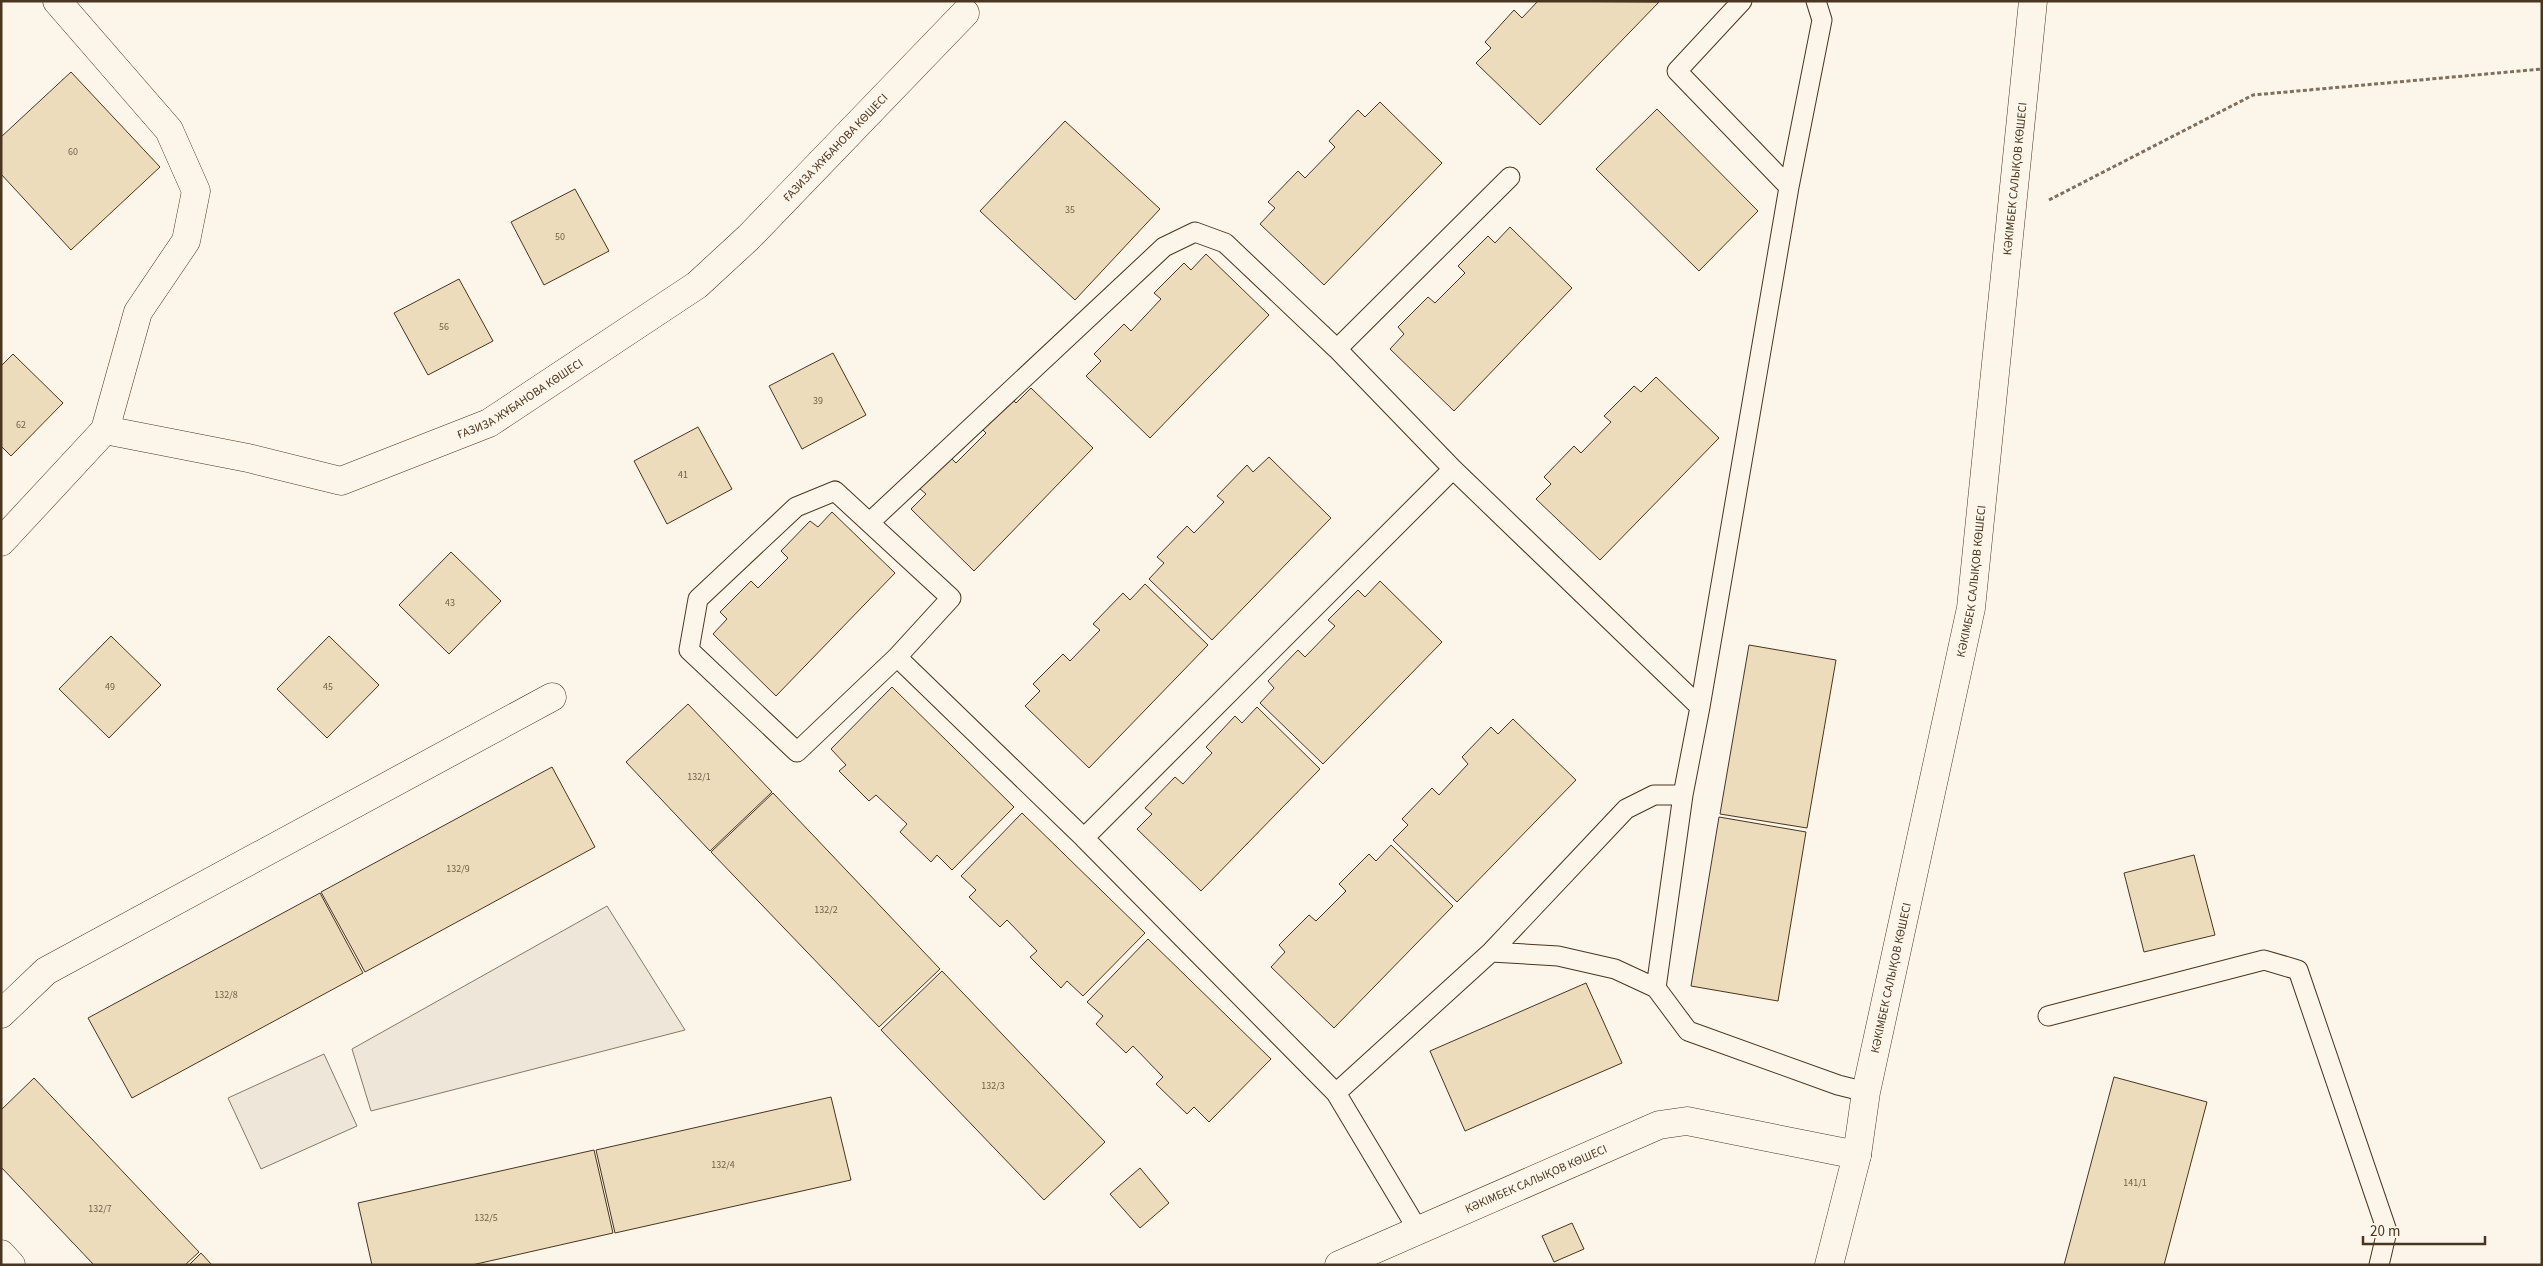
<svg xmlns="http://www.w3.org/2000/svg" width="2543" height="1266" font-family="'Source Sans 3',sans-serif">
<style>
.green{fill:#ede6d9;stroke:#887966}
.building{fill:#ecdcbc;stroke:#4a3520}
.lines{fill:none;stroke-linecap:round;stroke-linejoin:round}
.lane-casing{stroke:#4a3520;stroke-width:21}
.street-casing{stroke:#4a3520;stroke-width:29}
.secondary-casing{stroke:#4a3520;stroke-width:29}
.path{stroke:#7f6f5c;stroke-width:3;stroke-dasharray:4 2.5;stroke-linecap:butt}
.lane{stroke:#fbf6e9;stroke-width:19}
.street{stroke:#fbf6e9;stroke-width:28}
.secondary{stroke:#fbf6e9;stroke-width:28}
.labels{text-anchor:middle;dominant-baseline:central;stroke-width:4;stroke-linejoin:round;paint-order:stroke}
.number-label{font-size:10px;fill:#725f47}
.street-label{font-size:12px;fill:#4a3520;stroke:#fbf6e9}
</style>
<rect width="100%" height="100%" fill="#fbf6e9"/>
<path class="green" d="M607 906 685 1030 371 1111 352 1049Z
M324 1054 357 1126 261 1169 228 1098Z"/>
<path class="building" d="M1538 1 1659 2 1540 125 1476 63 1491 48 1485 42 1514 10 1522 18Z
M71 72 160 167 71 250 1 174V137Z
M1380 102 1442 163 1324 285 1260 224 1275 208 1268 202 1298 171 1305 178 1335 147 1329 141 1358 110 1365 117Z
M1657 109 1758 211 1699 271 1596 169Z
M1065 121 1160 209 1075 300 980 211Z
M575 189 609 251 544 285 511 222Z
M1510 227 1572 288 1454 411 1390 349 1404 334 1398 327 1428 297 1435 303 1465 273 1458 266 1488 236 1495 243Z
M1206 254 1269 315 1150 438 1086 376 1101 361 1094 354 1124 324 1131 331 1161 299 1154 293 1184 263 1191 270Z
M459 279 493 341 428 375 394 313Z
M833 353 866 415 802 449 769 386Z
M13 354 63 403 11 456 1 446V366Z
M1656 377 1719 438 1600 560 1536 499 1551 484 1544 477 1574 446 1581 453 1611 422 1604 416 1634 386 1641 392Z
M1031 388 1093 448 974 571 911 509 926 494 919 488 949 456 956 463 986 433 979 426 1009 396 1016 403Z
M698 427 732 489 667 524 634 461Z
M1269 457 1331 518 1212 640 1149 579 1164 563 1157 557 1187 526 1194 533 1224 502 1217 496 1247 465 1253 472Z
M832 512 895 573 776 696 713 634 727 619 720 612 751 581 758 588 788 558 781 551 810 521 818 527Z
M451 552 501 601 449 654 399 605Z
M1380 581 1442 642 1323 764 1260 703 1274 688 1268 681 1298 650 1305 657 1335 626 1328 620 1358 590 1365 597Z
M1145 584 1208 645 1089 768 1025 706 1040 691 1033 684 1063 654 1070 661 1100 630 1093 624 1123 593 1130 600Z
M111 636 161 685 109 738 59 689Z
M329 636 379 685 327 738 277 689Z
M1749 645 1836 660 1807 828 1720 814Z
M892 687 1014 807 952 870 937 855 931 862 900 832 907 824 876 795 869 801 839 771 846 765 831 749Z
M688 704 772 792 710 851 626 762Z
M1257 707 1320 769 1201 891 1137 829 1152 814 1145 808 1175 777 1183 784 1212 753 1206 747 1235 716 1242 723Z
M1513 719 1576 780 1457 902 1393 840 1408 825 1402 819 1432 788 1439 795 1468 764 1462 757 1491 727 1498 734Z
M552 767 595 847 365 972 321 892Z
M773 793 940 969 879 1027 711 852Z
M1022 813 1145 933 1083 996 1067 981 1061 988 1030 957 1037 951 1007 920 1000 927 969 897 976 890 961 876Z
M1719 817 1806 832 1778 1001 1691 986Z
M1391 845 1453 906 1334 1028 1271 967 1285 952 1279 945 1309 915 1316 921 1346 891 1339 884 1369 854 1376 861Z
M2194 855 2215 935 2144 952 2124 873Z
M320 893 363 973 132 1098 88 1018Z
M1148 939 1271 1059 1209 1122 1194 1107 1187 1114 1156 1084 1163 1077 1133 1046 1126 1053 1096 1024 1103 1016 1087 1002Z
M942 971 1105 1142 1044 1200 881 1030Z
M1586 983 1622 1063 1465 1131 1430 1051Z
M2114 1077 2207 1102 2164 1265H2064Z
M34 1078 199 1252 185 1265H94L1 1167V1110Z
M831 1097 851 1180 615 1233 596 1150Z
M594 1150 613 1233 472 1265H372L358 1203Z
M1140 1168 1169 1203 1140 1228 1110 1194Z
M1572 1223 1584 1249 1554 1262 1542 1236Z
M201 1253 212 1265H189Z"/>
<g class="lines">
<defs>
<path id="lane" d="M1742 1 1677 71 1789 187
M1337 349 1510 177
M1453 469 1700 707 1683 795 1656 988 1688 1031 1838 1085 1866 1092
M835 491 951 598 897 657 797 752 689 650 698 599 796 507Z
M870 522 1164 247 1195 232 1225 243 1337 349 1453 469 1084 838
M897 657 1084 838 1336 1093 1418 1230
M1700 707 1789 187 1822 20 1816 1
M1491 952 1558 956 1615 969 1656 988
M2048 1016 2264 960 2298 970 2387 1231 2379 1265
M1336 1093 1491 952 1626 809 1654 795H1683"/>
<g id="street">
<path d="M57 1 169 130 196 191 186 241 138 312 105 430"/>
<path id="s1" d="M1 542 105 430 248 458 341 481 489 423 697 285 749 237 965 13"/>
<path d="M1 1014 46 971 552 697"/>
<path d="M1 1254 11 1265"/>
<path id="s2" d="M1339 1265 1659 1125 1687 1121 1857 1155"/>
</g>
<g id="secondary">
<path id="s3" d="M1829 1265 1857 1155 1866 1092 1971 608 2033 1"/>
</g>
</defs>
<use href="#lane" class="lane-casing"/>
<use href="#street" class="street-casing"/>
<use href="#secondary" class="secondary-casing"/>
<path class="path" d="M2049 200 2253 95 2542 69"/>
<use href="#lane" class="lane"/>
<use href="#street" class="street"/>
<use href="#secondary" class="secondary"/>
</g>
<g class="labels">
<g class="number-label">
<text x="73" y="152">60</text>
<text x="1070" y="210">35</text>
<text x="560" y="237">50</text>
<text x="444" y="327">56</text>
<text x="818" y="401">39</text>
<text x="21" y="425">62</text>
<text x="683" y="475">41</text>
<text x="450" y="603">43</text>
<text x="110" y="687">49</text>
<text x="328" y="687">45</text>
<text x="699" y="777">132/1</text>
<text x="458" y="869">132/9</text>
<text x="826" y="910">132/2</text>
<text x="226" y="995">132/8</text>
<text x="993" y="1086">132/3</text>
<text x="723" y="1165">132/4</text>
<text x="2135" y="1183">141/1</text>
<text x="100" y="1209">132/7</text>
<text x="486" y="1218">132/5</text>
</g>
<g class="street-label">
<text stroke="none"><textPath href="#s1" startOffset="998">ҒАЗИЗА ЖҰБАНОВА КӨШЕСІ</textPath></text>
<text stroke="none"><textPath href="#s3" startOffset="1104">КӘКІМБЕК САЛЫҚОВ КӨШЕСІ</textPath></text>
<text stroke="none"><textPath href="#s1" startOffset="592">ҒАЗИЗА ЖҰБАНОВА КӨШЕСІ</textPath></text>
<text stroke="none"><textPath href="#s3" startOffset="699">КӘКІМБЕК САЛЫҚОВ КӨШЕСІ</textPath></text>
<text stroke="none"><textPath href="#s3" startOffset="294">КӘКІМБЕК САЛЫҚОВ КӨШЕСІ</textPath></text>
<text stroke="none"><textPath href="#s2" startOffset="215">КӘКІМБЕК САЛЫҚОВ КӨШЕСІ</textPath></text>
</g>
</g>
<rect width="2543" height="1266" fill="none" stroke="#4a3520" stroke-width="5"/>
<path d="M2363 1236v8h122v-8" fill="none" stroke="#4a3520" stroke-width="2.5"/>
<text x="2370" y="1236" font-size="15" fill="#4a3520" stroke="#fbf6e9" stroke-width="4" paint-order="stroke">20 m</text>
</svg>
